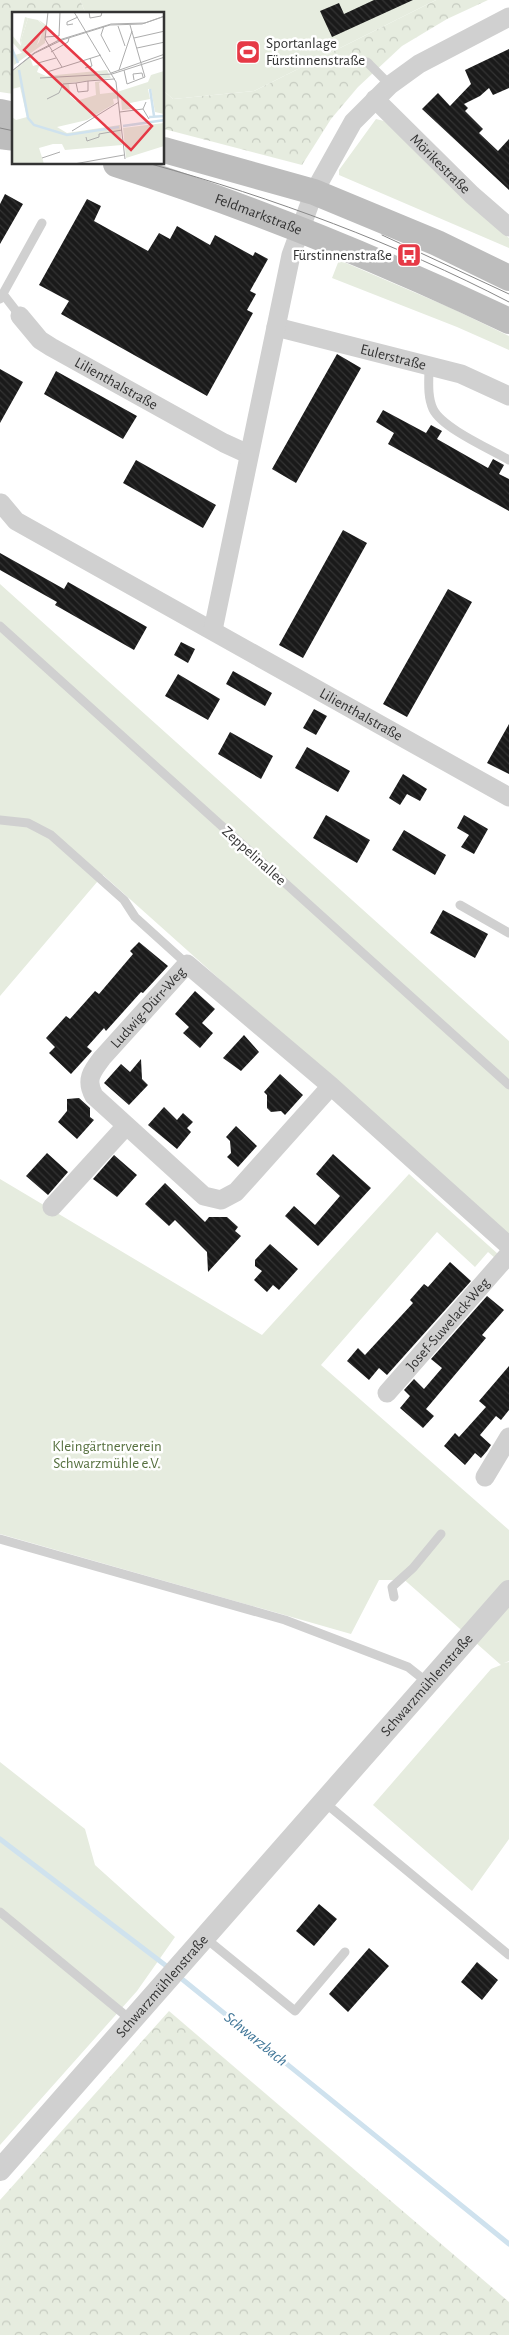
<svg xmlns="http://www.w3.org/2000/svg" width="509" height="2335" font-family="'Alegreya Sans',sans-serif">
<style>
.green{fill:#e6ecdf}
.forest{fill:url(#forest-crowns)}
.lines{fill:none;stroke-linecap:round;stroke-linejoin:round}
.stream{stroke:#cfe2ee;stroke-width:5}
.building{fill:url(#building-back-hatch)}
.service{stroke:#d0d0d0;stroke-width:9}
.minor{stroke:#d0d0d0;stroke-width:19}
.tertiary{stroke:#d0d0d0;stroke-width:22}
.secondary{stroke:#bdbdbd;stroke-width:26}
.tram{stroke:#888;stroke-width:1}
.labels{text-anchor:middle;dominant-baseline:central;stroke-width:5;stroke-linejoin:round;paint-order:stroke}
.poi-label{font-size:15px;fill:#333;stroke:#fff;text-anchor:start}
.street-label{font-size:15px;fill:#333;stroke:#fff}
.park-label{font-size:15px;fill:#56703f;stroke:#fff}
.water-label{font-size:16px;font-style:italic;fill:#3f7597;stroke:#fff}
.inset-river{fill:none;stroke:#cfe2ee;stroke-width:2.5}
.inset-road{fill:none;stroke:#adadad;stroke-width:1}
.view{fill:#e63946;fill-opacity:0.15;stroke:#e63946;stroke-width:2.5}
.inset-edge{fill:none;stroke:#333;stroke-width:2.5}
</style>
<defs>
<pattern id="forest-crowns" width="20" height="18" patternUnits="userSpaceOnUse" patternTransform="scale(1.25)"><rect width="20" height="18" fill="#e6ecdf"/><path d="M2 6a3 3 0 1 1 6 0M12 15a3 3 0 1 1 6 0" fill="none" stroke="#c6cbc0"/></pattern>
<pattern id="building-back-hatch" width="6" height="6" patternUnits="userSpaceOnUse" patternTransform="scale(1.25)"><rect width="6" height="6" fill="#1a1a1a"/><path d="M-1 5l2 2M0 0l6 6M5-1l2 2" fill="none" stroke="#333"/></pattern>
</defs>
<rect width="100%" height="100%" fill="#fff"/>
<path class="green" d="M80 0H436L254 91 173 99 164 91V14H86Z
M376 119 384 121 509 238V248L339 175V170Z
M339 260 451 308 509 336V350L457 327 332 278Z
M0 584 509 1041V1238L103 875 0 996Z
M409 1174 498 1254 495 1258 488 1252 475 1267 437 1232 321 1365 509 1530V1661L504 1663 509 1662V1839L472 1891 373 1805 491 1669 501 1665 400 1576 396 1580H379L351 1634 0 1534V1179L262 1335Z
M0 1762 85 1829 95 1865 175 1937 137 1991 0 2145Z"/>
<path class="forest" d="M0 0H80L86 14H14V94L0 92Z
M436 0H488L447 19 402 46 358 87 331 119 302 165 164 129V91L173 99 254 91Z
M169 2011 509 2302V2335H0V2200Z"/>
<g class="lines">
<path class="stream" d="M0 1839 169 1968
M177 1975 509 2244"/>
</g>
<path class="building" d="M374 0H413L332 37 320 11 339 3 344 14Z
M509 49V88L493 95 489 88 480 96 464 104 468 108 465 111 483 129 479 133 498 151 509 139V190L422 109 438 93 450 106 471 84 465 70Z
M5 194 23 204 0 244V204Z
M87 199 101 206 94 221 148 251 159 233 170 239 177 226 210 245 215 235 253 256 255 252 268 259 250 291 256 294 247 310 253 313 207 396 61 314 69 301 39 285Z
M337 354 361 368 296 483 272 469Z
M0 369 23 382 0 423Z
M56 371 137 416 123 439 44 394Z
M383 410 426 433 431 425 442 431 437 439 488 468 493 459 504 465 499 474 509 479V511L388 444 394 433 376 422Z
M136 460 216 505 203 528 123 483Z
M343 530 367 543 303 658 279 645Z
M0 553 64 589 68 582 147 627 134 650 55 605 57 602 0 570Z
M448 589 472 602 407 717 383 704Z
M181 642 195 649 188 663 174 655Z
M233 671 272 693 265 706 226 684Z
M178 674 220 699 208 720 165 696Z
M314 709 327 716 316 735 303 728Z
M509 724V774L487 763Z
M230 732 273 756 261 779 218 754Z
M307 747 350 771 338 792 295 768Z
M403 774 427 789 420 801 407 794 400 805 389 798Z
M326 815 370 840 357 863 313 838Z
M464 815 488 829 474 854 461 847 469 835 457 828Z
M404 830 446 855 435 875 392 850Z
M443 910 488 934 475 958 430 933Z
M139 942 168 966 143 993 141 992 106 1031 104 1028 87 1047 92 1051 71 1074 49 1053 55 1047 46 1038 66 1016 70 1019 95 991 99 994 133 954 130 951Z
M195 991 215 1009 202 1023 213 1033 200 1048 183 1033 189 1027 175 1014Z
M244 1035 259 1052 241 1071 223 1058Z
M141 1059 142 1079 148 1085 129 1105 104 1083 121 1064 130 1072Z
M280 1074 303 1095 285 1115 281 1111 271 1112 267 1108V1095L264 1092Z
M79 1098 90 1108V1117L94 1120 77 1139 58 1122 67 1111V1099Z
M164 1107 177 1120 183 1113 193 1122 187 1128 191 1132 177 1149 148 1125Z
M236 1126 257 1146 238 1167 227 1157 231 1153 230 1141 226 1137Z
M47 1153 68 1172 48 1195 26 1176Z
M333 1154 371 1188 318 1246 285 1216 294 1206 315 1225 340 1196 316 1174Z
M114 1155 137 1175 117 1197 93 1179Z
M165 1183 205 1222 209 1217H227L238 1227 235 1231 241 1236 208 1272 207 1252 175 1220 169 1226 145 1204Z
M270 1244 298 1269 279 1290 273 1285 267 1292 254 1280 262 1271 255 1266V1260Z
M450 1262 471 1281 387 1375 379 1368 369 1380 347 1361 358 1348 365 1355 413 1303 410 1300 424 1284 428 1287Z
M487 1296 504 1310 482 1335 486 1338 426 1409 434 1416 423 1428 400 1408 410 1396 404 1390 414 1379 424 1389 442 1368 431 1359Z
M509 1366V1410L501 1420 496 1416 480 1435 491 1445 487 1451 481 1458 475 1453 465 1465 444 1446 455 1433 459 1437 486 1407 479 1401Z
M319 1904 337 1919 314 1946 296 1931Z
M369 1948 389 1966 348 2012 329 1994Z
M477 1962 498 1980 482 2000 461 1982Z"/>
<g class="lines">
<path class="service" d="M367 62 390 85
M3 294 20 316
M0 299 42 223
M429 367C429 380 427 396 433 409 442 428 490 449 509 460
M0 626 509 1085
M0 820 28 823 51 835 124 900 135 917 187 964
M460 905 509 933
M0 1539 285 1620 408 1667 427 1682
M394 1597 392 1587 413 1568 441 1534
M324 1802 509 1955
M0 1912 131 2020
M204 1937 295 2011 345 1952"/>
<g class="minor">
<path id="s1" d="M375 99 472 195 509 227"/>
<path id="s2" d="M20 316 40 340 51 347 224 443 248 454"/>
<path id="s3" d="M276 327 461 374 509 396"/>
<path id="s4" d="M1 503 16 521 509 797"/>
<path d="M213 630 291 255 314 192 353 122 390 85 419 64 509 17"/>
<path id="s5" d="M331 1086 236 1192 221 1200 204 1196 94 1096C85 1080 92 1071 102 1058L187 964 331 1086 509 1246"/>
<path d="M52 1207 126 1126"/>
<path id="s6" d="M387 1393 509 1254"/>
<path d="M485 1477 509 1437"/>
</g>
<path class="tertiary" id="s7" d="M0 2170 509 1591"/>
<g class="secondary">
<path d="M0 112 14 115"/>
<path d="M0 136 14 138"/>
<path d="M164 150 314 192 437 243 509 278"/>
<path id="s8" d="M116 164C251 207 381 260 509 321"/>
</g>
<path class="tram" d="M0 128 14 131
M151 164C274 198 395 243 509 302
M382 235 509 294"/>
</g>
<defs>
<symbol id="stadium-square" viewBox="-11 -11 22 22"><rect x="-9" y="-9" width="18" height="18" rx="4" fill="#e63946" stroke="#fff"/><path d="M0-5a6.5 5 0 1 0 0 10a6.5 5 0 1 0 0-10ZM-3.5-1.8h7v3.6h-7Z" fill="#fff"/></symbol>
<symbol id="bus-square" viewBox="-11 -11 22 22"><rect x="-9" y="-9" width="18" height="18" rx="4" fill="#e63946" stroke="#fff"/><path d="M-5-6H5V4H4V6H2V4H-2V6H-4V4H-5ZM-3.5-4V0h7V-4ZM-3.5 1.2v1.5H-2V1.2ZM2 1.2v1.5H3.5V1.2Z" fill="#fff"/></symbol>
</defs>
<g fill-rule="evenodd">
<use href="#stadium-square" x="234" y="38" width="28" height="28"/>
<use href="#bus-square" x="395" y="241" width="28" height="28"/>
</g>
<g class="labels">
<g class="poi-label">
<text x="266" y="43">Sportanlage<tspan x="266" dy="17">Fürstinnenstraße</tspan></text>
<text x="392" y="255" text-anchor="end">Fürstinnenstraße</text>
</g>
<g class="street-label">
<text stroke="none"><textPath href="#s1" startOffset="92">Mörikestraße</textPath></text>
<text stroke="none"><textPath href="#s8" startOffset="151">Feldmarkstraße</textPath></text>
<text stroke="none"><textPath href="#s3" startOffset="121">Eulerstraße</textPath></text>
<text stroke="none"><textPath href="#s2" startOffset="119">Lilienthalstraße</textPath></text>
<text stroke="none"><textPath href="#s4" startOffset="419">Lilienthalstraße</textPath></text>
<text transform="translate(254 856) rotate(42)">Zeppelinallee</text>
<text stroke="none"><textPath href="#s5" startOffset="436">Ludwig-Dürr-Weg</textPath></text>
<text stroke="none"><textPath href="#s6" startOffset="92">Josef-Suwelack-Weg</textPath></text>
<text stroke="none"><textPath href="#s7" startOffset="646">Schwarzmühlenstraße</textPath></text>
<text stroke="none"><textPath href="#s7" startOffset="245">Schwarzmühlenstraße</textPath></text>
</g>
<g class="park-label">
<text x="107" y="1446">Kleingärtnerverein<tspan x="107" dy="17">Schwarzmühle e.V.</tspan></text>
</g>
<g class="water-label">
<text transform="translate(256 2039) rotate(39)">Schwarzbach</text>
</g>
</g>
<g transform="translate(12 12)">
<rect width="152" height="152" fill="#fff"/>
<path d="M16 6 26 8 32 14 24 35 10 33 9 28ZM18 45 21 54 28 52 25 60 34 64 95 58 99 66 57 71 58 84 64 89 84 83 83 70 91 69 87 71 88 82 105 80 136 70 139 63 152 59V102L143 100 139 77H136L138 87 118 91 119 97 110 98 109 86 101 87 102 92 75 108 45 115 55 121 108 113 110 133 53 138 50 132H41L27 136 32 152H0V105L4 108 15 105 8 75 0 77V60Z" fill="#e6ecdf"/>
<path d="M13 5 16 6 9 28 10 33 24 34 27 30 32 15 27 8 34 13 33 31 2 53 0 37 3 43 10 41 0 30V23L9 34 8 28ZM152 111V134L114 146 111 116Z" fill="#e6ecdf"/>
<path class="inset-river" d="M0 37 6 51M7 58 16 106 22 113 55 123 107 115M138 77 142 104M137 105 153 104M111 114 153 108"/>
<path class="inset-road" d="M36 0 33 27 50 55M62 0 104 70 113 147M77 0 78 6 89 4 90 0M61 12 55 13V10L66 5M92 14 89 23 98 40M106 14 113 34M33 25 47 24 48 0M122 26 153 19M125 36 153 30M39 40 56 30 57 26M26 51 44 46M73 56 80 54 78 46M107 58 120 19M112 58 115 72 133 65 118 13M0 59 23 41 50 28 98 13 130 12 153 4M0 59 22 41 47 28 99 12 133 11 153 4M35 60 89 43M99 61 153 42M28 66 100 62 153 45M122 68 121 62 130 61 131 65M76 69V79L66 80 64 71 76 69 102 67H103M35 87 47 81 51 72 64 71M134 90 131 97 137 107M108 100 131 97M60 119 107 90M74 125 75 129 87 125V122L110 118M30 146 48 140M62 152 112 143"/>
<path class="view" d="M34 15 140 114 119 138 12 38Z"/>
<rect width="152" height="152" class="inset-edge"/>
</g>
</svg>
